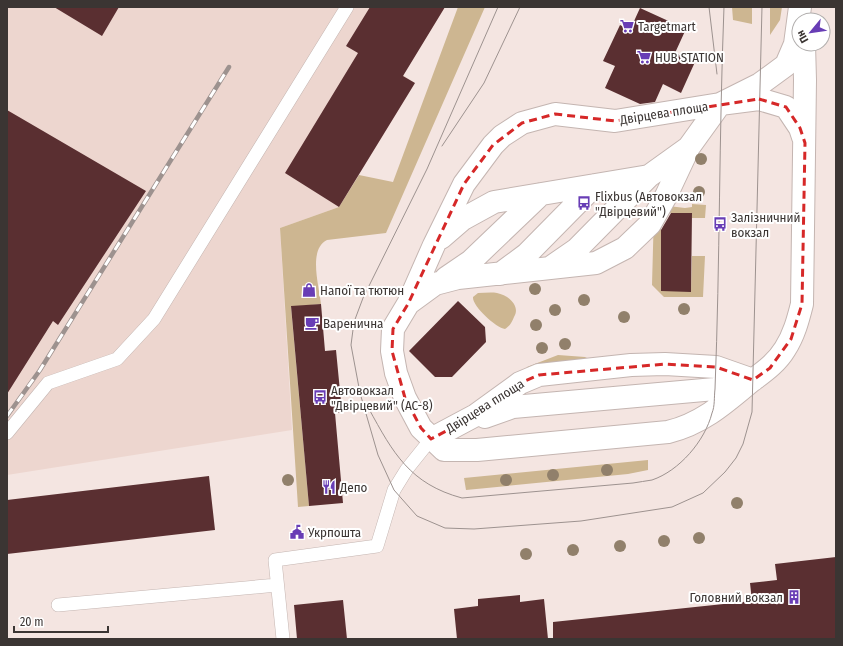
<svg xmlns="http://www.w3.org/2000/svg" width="843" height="646" font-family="'Fira Sans Condensed',sans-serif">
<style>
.built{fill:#edd6cf}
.green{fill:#cdb691}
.building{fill:#5a2f31}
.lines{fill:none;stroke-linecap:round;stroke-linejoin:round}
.lane-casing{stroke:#c4b5b1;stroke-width:14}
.street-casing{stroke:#c4b5b1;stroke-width:24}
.lane{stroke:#fff;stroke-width:13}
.street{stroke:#fff;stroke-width:22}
.tram{stroke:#9d928f;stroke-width:1}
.rail-casing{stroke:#9d928f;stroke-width:4.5}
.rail{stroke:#fff;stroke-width:3;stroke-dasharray:9;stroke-linecap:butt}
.tree{fill:#91806b}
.marked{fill:none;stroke:#d62828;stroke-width:3;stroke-dasharray:8 5;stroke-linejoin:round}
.labels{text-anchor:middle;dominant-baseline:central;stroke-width:4;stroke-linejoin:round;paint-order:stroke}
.poi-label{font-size:13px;fill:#3b3533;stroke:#fff;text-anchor:start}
.street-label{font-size:13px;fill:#3b3533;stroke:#fff}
</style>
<rect width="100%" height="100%" fill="#f4e5e1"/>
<path class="built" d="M7 7H445L403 75 415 83 339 207 280 228 292 430 7 475Z"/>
<path class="green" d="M458 7H485L386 233 327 240C308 249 319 286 321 304L291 307 309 506 298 507 280 228 339 207 359 175 393 182Z
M732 7H752V24L733 20Z
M770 7H782L780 20 770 35Z
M692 204 706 205 705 218H692V213H661V291H691L692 256H705L703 297H664L652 285 654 212 660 205 685 208 692 207Z
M478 293C484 293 491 292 497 293 508 295 521 306 514 317 512 322 510 326 505 329 496 328 472 306 473 297Z
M558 355 585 357 589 359 526 370 527 367Z
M648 460V470L628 474 466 490 464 478Z"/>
<path class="building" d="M54 7H119L102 36Z
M370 7H445L403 76 415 83 339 207 285 173 358 53 346 46Z
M640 8 686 29 675 53 695 62 681 93 663 84 655 102 640 104 605 88 615 66 603 61 620 25 630 30Z
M7 110 146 191 58 325 53 321 7 394Z
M671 213H692L691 292 661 291V230Z
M458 301 485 327 486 342 452 377H435L409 351Z
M321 304 325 351 336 350 342 412 335 413 343 503 309 506 291 306Z
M209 476 215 530 7 554V500Z
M836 557V639H553V622L752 601 750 583 777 580 775 564Z
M520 595V602L544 599 548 639H457L454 609 478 606V599Z
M343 600 347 639H297L294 605Z"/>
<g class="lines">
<defs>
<path id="lane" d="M7 433 48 383 117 359 154 319 347 7
M58 605 277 585
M283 639 275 560 377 546 394 490 407 469 431 439"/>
<path id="street" d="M800 7 795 44 786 65 760 84 720 104 615 121 555 114 522 123 502 136 493 145 464 184 434 245 408 304 393 329 392 351 396 373 405 398 421 428 444 450H477L668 432C701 424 724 404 749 383 762 373 776 364 785 349 794 335 798 320 802 304L805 80 804 44
M441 238 463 219 494 202 649 176 688 148
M551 267 577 249 649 176
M500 274 527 254 595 185
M446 278 471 261 541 194
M409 303 435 284 458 278 596 263 625 248 650 224 666 196 689 147 720 104 759 99 786 107 800 128 803 137
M485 417 513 407 715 389 749 381
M431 439 476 415 520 383 539 375 631 365 665 364 716 367 753 380"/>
</defs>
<use href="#lane" class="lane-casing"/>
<use href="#street" class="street-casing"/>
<use href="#lane" class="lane"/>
<use href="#street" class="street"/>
<path class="tram" d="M498 7 427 169 363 298 354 322 351 345 360 393 378 455 394 490 417 516 445 528 474 529 581 521 672 507 703 493 725 472 736 458 743 444 752 412 762 7
M709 7 717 74
M442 146 484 83 520 7
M369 409C393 453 410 484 462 498L633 483C639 482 646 481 652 480 679 471 705 441 712 413 715 406 714 397 715 389 720 262 719 134 724 7"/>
<defs>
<path id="rail" d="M7 416 40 370 229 67"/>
</defs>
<use href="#rail" class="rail-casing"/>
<use href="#rail" class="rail"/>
</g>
<g class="tree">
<circle cx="701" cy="159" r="6"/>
<circle cx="699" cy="192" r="6"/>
<circle cx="535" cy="289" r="6"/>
<circle cx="584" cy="300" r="6"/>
<circle cx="684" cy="309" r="6"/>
<circle cx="555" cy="310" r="6"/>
<circle cx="624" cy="317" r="6"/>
<circle cx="536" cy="325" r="6"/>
<circle cx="565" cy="344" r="6"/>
<circle cx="542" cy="348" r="6"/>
<circle cx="607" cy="470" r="6"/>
<circle cx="553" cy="475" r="6"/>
<circle cx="288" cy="480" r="6"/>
<circle cx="506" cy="480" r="6"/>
<circle cx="737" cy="503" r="6"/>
<circle cx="699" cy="538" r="6"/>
<circle cx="664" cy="541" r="6"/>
<circle cx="620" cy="546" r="6"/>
<circle cx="573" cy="550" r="6"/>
<circle cx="526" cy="554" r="6"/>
</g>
<path class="marked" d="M759 99 786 107 800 128 805 143 802 304 791 339 770 368 753 380 716 367 665 364 539 375 520 383 476 415 431 439 421 428 405 398 392 351 393 329 408 304 464 184 493 145 522 123 555 114 615 121Z"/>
<defs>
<symbol id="supermarket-bare" viewBox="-9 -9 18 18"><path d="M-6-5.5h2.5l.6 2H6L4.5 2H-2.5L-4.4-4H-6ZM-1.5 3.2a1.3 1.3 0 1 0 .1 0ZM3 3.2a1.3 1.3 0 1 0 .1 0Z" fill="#683db5" stroke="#fff" stroke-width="2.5" paint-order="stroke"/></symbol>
<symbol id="bus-bare" viewBox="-9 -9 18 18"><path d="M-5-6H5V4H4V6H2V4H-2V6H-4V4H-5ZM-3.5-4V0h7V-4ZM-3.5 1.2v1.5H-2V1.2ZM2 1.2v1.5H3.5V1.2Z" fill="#683db5" stroke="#fff" stroke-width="2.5" paint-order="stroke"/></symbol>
<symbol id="shop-bare" viewBox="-9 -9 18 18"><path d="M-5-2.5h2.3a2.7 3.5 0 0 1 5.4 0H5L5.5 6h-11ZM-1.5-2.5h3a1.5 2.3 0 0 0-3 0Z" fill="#683db5" stroke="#fff" stroke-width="2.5" paint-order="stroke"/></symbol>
<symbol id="cafe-bare" viewBox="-9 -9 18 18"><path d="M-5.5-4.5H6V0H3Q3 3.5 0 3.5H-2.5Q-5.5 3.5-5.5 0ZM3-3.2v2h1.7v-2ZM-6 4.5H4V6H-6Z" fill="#683db5" stroke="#fff" stroke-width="2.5" paint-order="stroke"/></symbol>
<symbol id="restaurant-bare" viewBox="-9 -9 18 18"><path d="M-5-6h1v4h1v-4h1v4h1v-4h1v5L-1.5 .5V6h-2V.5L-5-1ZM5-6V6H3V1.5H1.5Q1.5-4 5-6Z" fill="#683db5" stroke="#fff" stroke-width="2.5" paint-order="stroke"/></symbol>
<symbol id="civic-bare" viewBox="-9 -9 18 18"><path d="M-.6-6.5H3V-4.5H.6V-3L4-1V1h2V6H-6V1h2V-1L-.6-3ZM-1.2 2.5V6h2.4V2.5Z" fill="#683db5" stroke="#fff" stroke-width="2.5" paint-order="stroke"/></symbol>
<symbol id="building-bare" viewBox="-9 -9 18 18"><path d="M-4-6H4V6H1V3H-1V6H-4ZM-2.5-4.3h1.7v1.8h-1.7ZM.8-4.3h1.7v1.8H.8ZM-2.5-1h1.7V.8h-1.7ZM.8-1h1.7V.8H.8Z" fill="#683db5" stroke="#fff" stroke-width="2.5" paint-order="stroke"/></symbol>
</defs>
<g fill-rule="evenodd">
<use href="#supermarket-bare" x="617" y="16" width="20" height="20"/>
<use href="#supermarket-bare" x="634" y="47" width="20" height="20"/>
<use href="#bus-bare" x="574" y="193" width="20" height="20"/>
<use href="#bus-bare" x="710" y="214" width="20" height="20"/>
<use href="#shop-bare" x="299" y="280" width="20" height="20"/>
<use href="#cafe-bare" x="302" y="313" width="20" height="20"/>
<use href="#bus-bare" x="310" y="387" width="20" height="20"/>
<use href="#restaurant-bare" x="319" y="477" width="20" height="20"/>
<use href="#civic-bare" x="287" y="522" width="20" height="20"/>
<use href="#building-bare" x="784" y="587" width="20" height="20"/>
</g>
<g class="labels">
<g class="poi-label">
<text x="638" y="26">Targetmart</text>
<text x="655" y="57">HUB STATION</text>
<text x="595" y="196">Flixbus (Автовокзал<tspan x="595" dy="15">"Двірцевий")</tspan></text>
<text x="731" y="217">Залізничний<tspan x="731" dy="15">вокзал</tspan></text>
<text x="320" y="290">Напої та тютюн</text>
<text x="323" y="323">Варенична</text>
<text x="331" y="390">Автовокзал<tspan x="331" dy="15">"Двірцевий" (АС-8)</tspan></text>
<text x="340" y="487">Депо</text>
<text x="308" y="532">Укрпошта</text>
<text x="783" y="597" text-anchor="end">Головний вокзал</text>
</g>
<g class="street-label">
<text transform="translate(664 113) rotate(-9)">Двірцева площа</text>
<text transform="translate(485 406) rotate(-32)">Двірцева площа</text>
</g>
</g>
<rect width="843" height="646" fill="none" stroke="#3b3533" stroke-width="16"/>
<g transform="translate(811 32) rotate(241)"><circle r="19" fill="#ffffff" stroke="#b1aead"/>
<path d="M0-3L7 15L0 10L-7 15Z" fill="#683db5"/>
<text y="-6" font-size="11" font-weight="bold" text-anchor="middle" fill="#3b3533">Пн</text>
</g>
<path d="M14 626v6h94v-6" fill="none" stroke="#3b3533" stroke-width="2"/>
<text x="20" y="626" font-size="12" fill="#3b3533" stroke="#ffffff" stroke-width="3" paint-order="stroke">20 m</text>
</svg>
